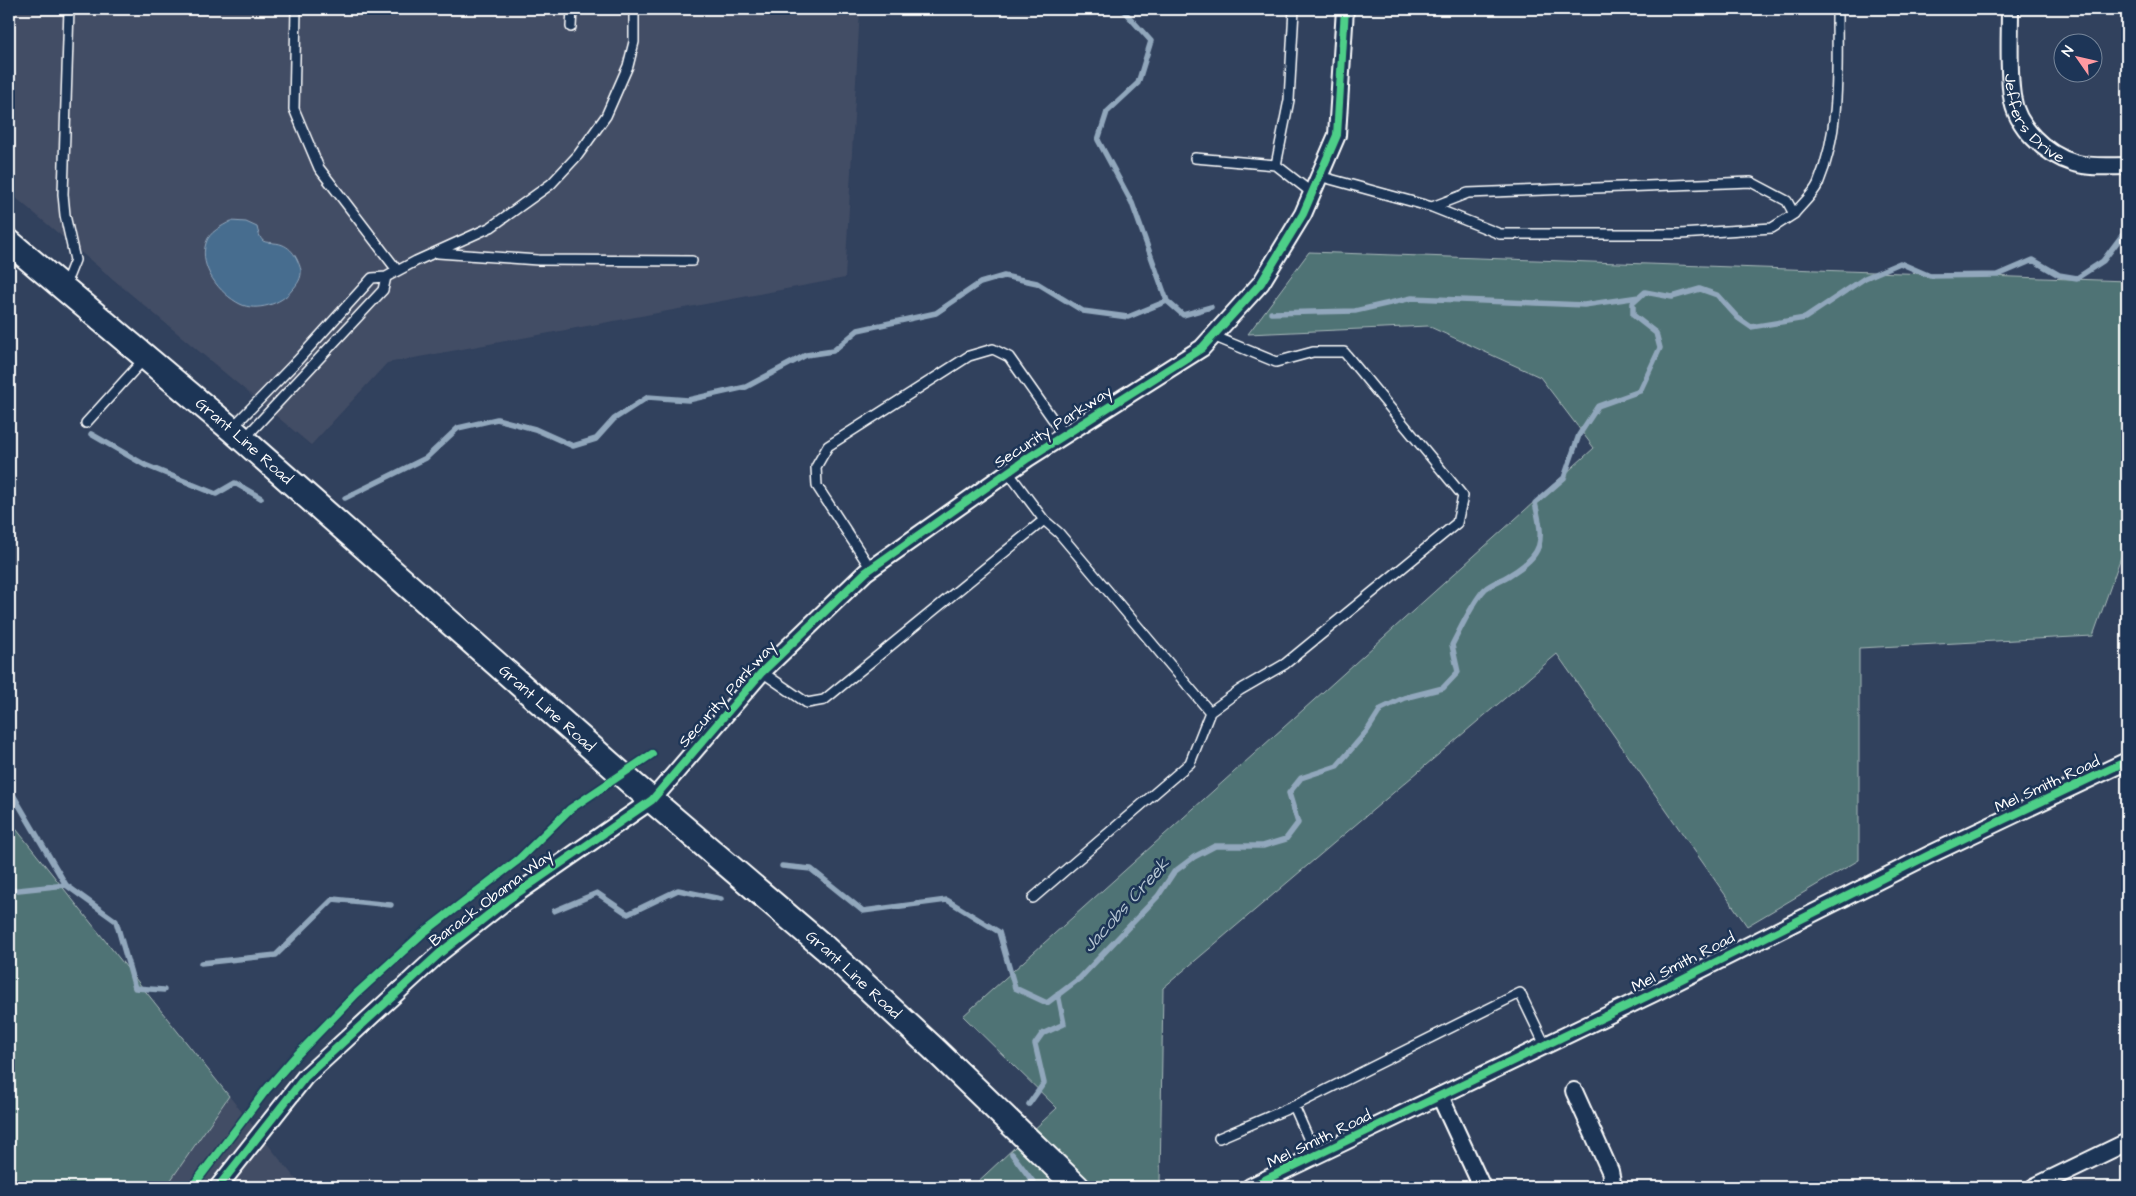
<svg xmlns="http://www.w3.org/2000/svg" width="2136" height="1196" font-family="'Architects Daughter',sans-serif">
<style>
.built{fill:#434d65}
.green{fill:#507374;stroke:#a8b9ba}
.water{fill:#476d8f;stroke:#91a7bc}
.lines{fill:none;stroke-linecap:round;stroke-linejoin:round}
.stream{stroke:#91a7bc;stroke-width:5.5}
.service-casing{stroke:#fff;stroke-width:12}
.minor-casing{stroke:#fff;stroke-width:20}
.secondary-casing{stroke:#fff;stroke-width:28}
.service{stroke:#1d3557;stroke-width:9}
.minor{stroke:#1d3557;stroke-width:16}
.secondary{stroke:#1d3557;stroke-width:24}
.cycleway-casing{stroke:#1d3557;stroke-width:11}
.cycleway{stroke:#4dcf88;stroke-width:8}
.labels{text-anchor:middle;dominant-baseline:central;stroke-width:5;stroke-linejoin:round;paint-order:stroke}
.street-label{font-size:16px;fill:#fff;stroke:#1d3557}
.water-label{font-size:18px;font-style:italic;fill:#b5c5d2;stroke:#1d3557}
</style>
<rect width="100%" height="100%" fill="#31415d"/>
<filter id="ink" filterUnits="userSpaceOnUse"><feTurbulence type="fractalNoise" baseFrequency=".02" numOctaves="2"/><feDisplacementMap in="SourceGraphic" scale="10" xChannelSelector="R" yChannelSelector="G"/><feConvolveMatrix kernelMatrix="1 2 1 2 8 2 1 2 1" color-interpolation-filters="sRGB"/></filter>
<g filter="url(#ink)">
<path class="built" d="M9 9H860L845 278 387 363 311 445 9 192Z
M229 1096 302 1187H166Z"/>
<path class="green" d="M1309 252 2127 281V540L2093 636 1859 648V860L1747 926 1557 654 1163 988 1160 1183 1157 1187H972L1057 1108 963 1016 1594 448 1540 377 1428 326 1248 334Z
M9 820 229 1096 166 1187H9Z"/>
<path class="water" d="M231 221 246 222 257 227C258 232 260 238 263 241 267 243 270 242 274 243 290 244 297 256 301 270 302 278 297 285 292 290 282 304 256 312 240 304 220 294 198 267 206 243 209 232 222 226 231 221Z"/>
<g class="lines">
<path class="stream" d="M1122 9 1151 41 1138 83 1107 112 1098 140 1132 203 1167 301 1183 315 1211 307
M1271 313 1355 311 1412 298 1584 305 1639 297
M91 434 145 465 216 494 235 483 261 498
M345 498 426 458 458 428 497 419 535 429 573 446 596 439 614 419 648 397 688 400 746 387 806 355 833 351 858 330 936 313 980 283 1004 276 1037 283 1083 311 1128 317 1167 301
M9 788 66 885
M782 866 811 869 863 911 947 900 999 932 1015 988 1047 1003 1080 978 1158 896 1174 872 1194 857 1215 846H1263L1286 839 1298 823 1289 793 1301 778 1337 766 1367 731 1381 709 1404 698 1443 688 1458 672 1452 645C1460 630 1473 601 1485 589 1491 584 1501 580 1508 576 1545 554 1544 541 1535 503L1564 478 1579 435 1598 406 1640 391 1660 348 1656 333 1633 315V303L1645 292 1672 297 1700 289 1717 295 1738 318 1751 327 1805 318 1865 278 1900 263 1930 276 1998 275 2033 260 2059 275 2077 278 2103 261 2127 229
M9 891 66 885 116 921 135 988 164 990
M554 911 597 893 628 914 678 890 721 899
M201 963 276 955 333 899 391 905
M1029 1104 1044 1083 1035 1044 1042 1034 1064 1024 1058 994
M1012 1154 1037 1187"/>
<defs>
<path id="service" d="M296 9 294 109 319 168 397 270
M571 27 572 9
M1195 158 1276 165 1312 193
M1276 165 1289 100 1294 9
M1319 176 1432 207 1468 193 1751 182 1787 201 1794 214 1772 228 1680 234H1500L1432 207
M1794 214C1801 205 1813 195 1818 184 1841 129 1837 68 1837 9
M438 253 538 260 692 261
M386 277 416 261 491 227 551 184 578 155 606 116 628 66 634 42V9
M62 286 69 275 75 260 65 215 63 194 69 9
M86 423 146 357
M232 428 297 361 372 278 386 277 383 290 243 440
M1008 472 1044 520
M871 569 817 486 816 467 828 446 969 356 993 349 1009 357 1064 435
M762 672 807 703 824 700 1044 520 1059 533 1210 712 1240 690 1285 664 1457 523 1463 496 1344 352H1313L1276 362 1213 336
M1033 898 1190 763 1210 712
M1294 1106 1316 1156
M1219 1138 1294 1106 1520 993 1545 1045"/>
<g id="minor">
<path id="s1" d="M2010 9C2010 37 2008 68 2012 96 2016 127 2045 154 2074 163 2091 168 2110 166 2127 166"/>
<path d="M1574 1091 1610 1171 1613 1187"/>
<path d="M1440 1096 1482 1187"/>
<path d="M218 1187 305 1077 440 953 506 901 652 800 762 672 866 572 1028 458 1202 348 1261 283 1303 214 1337 135 1345 9"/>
<path d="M1250 1187 1654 993 1931 854 2127 761"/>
<path d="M2034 1187 2127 1142"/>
</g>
<g id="secondary">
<path id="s2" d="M9 242 231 429 635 786 825 948 933 1048 1077 1187"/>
</g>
</defs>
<use href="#service" class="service-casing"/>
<use href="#minor" class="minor-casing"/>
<use href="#secondary" class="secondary-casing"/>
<use href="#service" class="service"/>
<use href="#minor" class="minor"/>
<use href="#secondary" class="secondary"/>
<defs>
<path id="cycleway" d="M192 1187 266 1090 295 1057 356 994 423 933 518 860 570 809 652 754
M218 1187 305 1077 440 953 506 901 652 800 762 672 866 572 1028 458 1202 348 1261 283 1303 214 1337 135 1345 9
M1250 1187 1654 993 1931 854 2127 761"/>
</defs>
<use href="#cycleway" class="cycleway-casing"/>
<use href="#cycleway" class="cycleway"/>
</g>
</g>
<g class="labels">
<g class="street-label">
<text stroke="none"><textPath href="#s1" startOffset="118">Jeffers Drive</textPath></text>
<text transform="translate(1053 427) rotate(-33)">Security Parkway</text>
<text stroke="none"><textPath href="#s2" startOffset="308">Grant Line Road</textPath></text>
<text transform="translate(727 694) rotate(-48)">Security Parkway</text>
<text stroke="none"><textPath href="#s2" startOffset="712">Grant Line Road</textPath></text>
<text transform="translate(2047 784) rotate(-25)">Mel Smith Road</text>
<text transform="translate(491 898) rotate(-37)">Barack Obama Way</text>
<text transform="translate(1683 962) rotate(-27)">Mel Smith Road</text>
<text stroke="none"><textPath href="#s2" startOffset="1118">Grant Line Road</textPath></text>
<text transform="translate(1319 1139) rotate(-26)">Mel Smith Road</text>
</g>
<g class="water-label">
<text transform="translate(1126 905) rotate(-48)">Jacobs Creek</text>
</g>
</g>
<rect width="2136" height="1196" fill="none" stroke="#1d3557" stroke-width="30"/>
<rect x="15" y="15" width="2106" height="1166" fill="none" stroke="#fff" stroke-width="2" filter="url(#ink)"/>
<g transform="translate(2078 58) rotate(304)"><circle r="24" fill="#1d3557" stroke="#77869a"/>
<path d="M0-4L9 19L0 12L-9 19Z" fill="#ff9aa2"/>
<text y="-8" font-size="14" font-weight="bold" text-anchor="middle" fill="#ffffff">N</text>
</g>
</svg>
